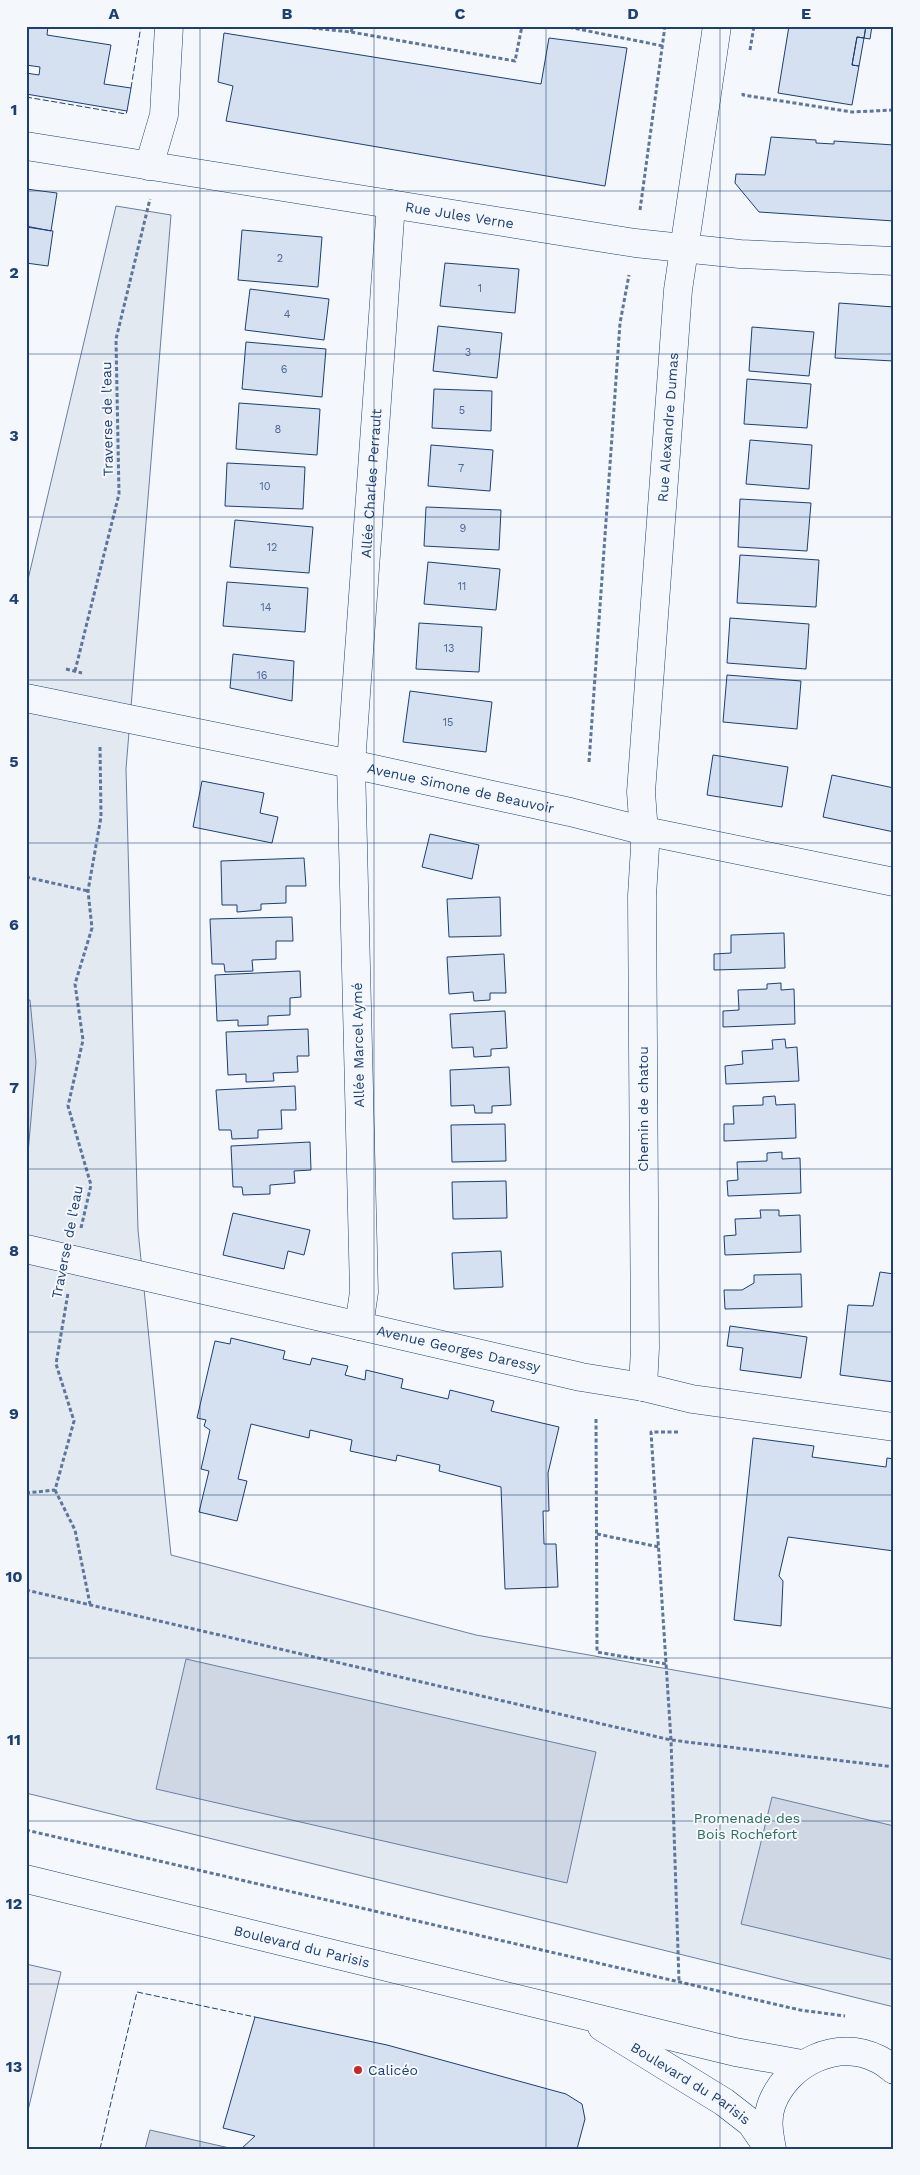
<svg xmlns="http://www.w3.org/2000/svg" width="920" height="2175" font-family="'Work Sans',sans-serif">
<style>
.green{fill:#e3e9f0;stroke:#687fa3}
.parking{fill:#e3e8f0;stroke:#687fa3}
.water{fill:#cfd7e4;stroke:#687fa3}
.building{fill:#d5e0f0;stroke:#1d3f73}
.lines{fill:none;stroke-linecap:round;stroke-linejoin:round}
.street-casing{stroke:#1d3f73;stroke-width:29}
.secondary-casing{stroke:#1d3f73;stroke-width:29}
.path{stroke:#5e769c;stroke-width:3;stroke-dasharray:4 2.5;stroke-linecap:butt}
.street{stroke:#f4f7fb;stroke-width:28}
.secondary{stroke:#f4f7fb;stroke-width:28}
.fence{stroke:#1d3f73;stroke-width:1;stroke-dasharray:6 2.5;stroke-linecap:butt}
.grid{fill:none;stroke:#1d3f73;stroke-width:1;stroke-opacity:0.55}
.poi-dot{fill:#c62828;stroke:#f4f7fb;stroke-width:2}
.labels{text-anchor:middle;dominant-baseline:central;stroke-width:4;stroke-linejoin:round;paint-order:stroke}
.number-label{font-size:11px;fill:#4b6792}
.street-label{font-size:14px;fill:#1d3f73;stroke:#f4f7fb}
.park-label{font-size:14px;fill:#2c6c60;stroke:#f4f7fb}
.poi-label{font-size:14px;fill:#1d3f73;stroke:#f4f7fb;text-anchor:start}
.neatline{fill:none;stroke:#1d3f73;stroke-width:2}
.grid-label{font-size:16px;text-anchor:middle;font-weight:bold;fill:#1d3f73}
</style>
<rect width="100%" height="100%" fill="#f4f7fb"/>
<path class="green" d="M116 206 171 215 126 769 138 1230 171 1555 476 1635 894 1709V2007L26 1793V588Z"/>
<path class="parking" d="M26 1964 61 1972 26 2119Z"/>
<path class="water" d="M26 1000H30L36 1062 26 1176Z
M186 1659 596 1752 567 1883 156 1789Z
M772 1797 894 1826V1960L741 1924Z
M150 2130 234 2149H145Z"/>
<path class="building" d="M26 26H48L47 35 111 45 104 84 131 88 127 111 26 94V73L39 75 40 67 26 65Z
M789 26H866L864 38 857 37 852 65 859 66 852 105 778 93Z
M866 26H872L870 39 864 38Z
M224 33 541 84 549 38 627 48 605 186 226 121 233 86 218 82Z
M857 37 864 38 859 66 852 65Z
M771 137 816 140V143L834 144V141L894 145V221L759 212 735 183 736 174 765 175Z
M26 189 57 193 51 231 26 226Z
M26 227 53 231 48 266 26 263Z
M242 230 322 237 318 287 238 280Z
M445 263 519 269 515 313 440 306Z
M250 289 329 299 324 340 245 330Z
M839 303 894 307V361L835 358Z
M438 326 502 333 497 378 433 371Z
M752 327 814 332 809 376 749 371Z
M246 342 326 349 322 397 242 389Z
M747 379 811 384 807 428 744 424Z
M434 389 492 391 491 431 432 428Z
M239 403 320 409 317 455 236 449Z
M750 440 812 445 809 489 746 484Z
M431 445 493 450 490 491 428 486Z
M227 463 305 467 303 509 225 506Z
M740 499 811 503 807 551 738 547Z
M426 507 501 510 499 550 424 546Z
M235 520 313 527 309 573 230 567Z
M740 555 819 560 816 607 737 603Z
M428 562 500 569 496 610 424 604Z
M227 582 308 588 305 632 223 626Z
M730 618 809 624 806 669 727 663Z
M419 623 482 627 479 672 416 669Z
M233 654 294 661 292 701 230 688Z
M727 675 801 681 797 729 723 722Z
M410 691 492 702 486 752 403 742Z
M713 755 788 767 782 807 707 795Z
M832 775 894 788V832L823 817Z
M202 781 264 793 260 813 278 817 272 843 193 827Z
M430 834 479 845 472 879 422 867Z
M304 858 306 886H286V903L261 904V910L237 912V905H222L221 861Z
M500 897 501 936 449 937 447 899Z
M292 917 293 941H276V959L252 960 253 971 225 972 224 964H212L210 919Z
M784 933 785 968 714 970V954L731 953V935Z
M504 954 506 993H490V1000L474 1001 473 992 449 994 447 957Z
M300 971 301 997 290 998V1015L268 1016V1025L238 1026V1020L217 1021 215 975Z
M781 983V990L794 989 795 1024 723 1027V1011L739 1010 738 990 767 989V984Z
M505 1011 507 1048 491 1049V1056L474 1057 473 1047 452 1048 450 1014Z
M308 1029 309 1056H297L298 1072 273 1073 274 1081 246 1082V1074L228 1075 226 1032Z
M785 1039 786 1048 797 1047 799 1081 726 1084 725 1066 743 1064 742 1051 773 1049 772 1040Z
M509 1067 511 1105 492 1106V1113H475L474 1105 451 1106 450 1070Z
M295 1086 296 1110H281L282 1129 258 1130V1138L232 1139 231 1130H219L216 1090Z
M775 1096 776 1105 795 1104 796 1138 724 1141V1124H734L733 1106 763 1105V1097Z
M505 1124 506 1161 452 1162 451 1125Z
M310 1142 311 1170 294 1171 295 1183 270 1185V1194L243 1195 242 1187H233L231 1146Z
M782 1152V1159L800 1158 801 1193 728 1196 727 1181 738 1180 737 1162 767 1161V1153Z
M506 1181 507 1218 453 1219 452 1182Z
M760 1210H779V1216L800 1215 801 1252 725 1255 724 1236 736 1235 735 1219 761 1218Z
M233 1213 310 1230 304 1255 288 1251 284 1269 223 1255Z
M501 1251 503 1287 454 1289 452 1253Z
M880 1272 894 1274V1382L840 1375 848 1305 873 1306Z
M801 1274 802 1307 725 1309 724 1290H742L754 1283V1275Z
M730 1326 807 1337 801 1378 740 1370 743 1348 727 1346Z
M231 1338 285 1351 283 1359 310 1365 312 1358 348 1366 345 1375 365 1380 366 1370 403 1379 401 1388 448 1399 450 1390 494 1401 491 1411 559 1427 548 1473 549 1511H543L544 1544H556L558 1587 505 1589 501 1487 439 1471 440 1465 397 1455 396 1461 350 1451 352 1440 310 1430 309 1438 251 1424 238 1479 247 1481 237 1521 199 1512 209 1471 201 1469 210 1430 204 1426 206 1420 197 1418 215 1341 230 1344Z
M753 1438 814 1446 812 1457 886 1467 887 1458 894 1459V1551L788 1537 779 1576 783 1581 781 1626 734 1620Z
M255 2017 387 2045 566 2094 582 2104 585 2119 577 2149H241L255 2136 223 2128Z"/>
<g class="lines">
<defs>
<g id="street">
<path id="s1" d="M26 146 635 243 740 254 894 261"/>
<path d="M149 166 164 115 169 26"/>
<path id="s2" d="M26 698 351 764 570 812 645 831 894 882"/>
<path id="s3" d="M26 1249 581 1377 643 1387 692 1399 894 1427"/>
<path id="s4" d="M359 1326 364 1292 351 764 391 204"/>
<path id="s5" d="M643 1387 645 1348 642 896 645 847 641 792 678 290 717 26"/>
</g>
<g id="secondary">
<path id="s6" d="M26 1879 735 2052 802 2064"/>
<path id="s7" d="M602 2027 724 2102 751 2123 769 2149"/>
<path d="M772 2149C769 2134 766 2118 772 2103 788 2063 837 2038 878 2059 883 2061 889 2066 894 2070"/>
</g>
</defs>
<use href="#street" class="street-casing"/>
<use href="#secondary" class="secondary-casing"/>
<path class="path" d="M293 26 351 32 515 61 522 26
M563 26 663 46
M351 32 353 26
M750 50 754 26
M743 93V95L852 112 894 110
M640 210 665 26
M66 669 82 673
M75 671 119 494 116 339 150 199
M26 743 28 731
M589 762 620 323 629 275
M26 877 88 891
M81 1228 91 1185 68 1106 83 1040 75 984 92 928 88 891 101 817 100 746
M596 1419 597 1652 666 1664
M678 1432H651L671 1740 679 1981
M55 1490 75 1530 90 1604
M26 1493 55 1490 74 1421 56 1364 68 1293
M597 1534 659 1547
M26 1590 671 1740 894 1767
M26 1830 800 2010 845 2016"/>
<use href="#street" class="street"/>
<use href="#secondary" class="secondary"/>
<path class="fence" d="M131 88 141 26
M26 97 126 114 127 111
M100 2149 137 1992 255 2017"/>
</g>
<path class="grid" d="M200 26V2149M374 26V2149M546 26V2149M720 26V2149M26 191H894M26 354H894M26 517H894M26 680H894M26 843H894M26 1006H894M26 1169H894M26 1332H894M26 1495H894M26 1658H894M26 1821H894M26 1984H894"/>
<circle class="poi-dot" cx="358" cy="2070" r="5"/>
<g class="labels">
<g class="number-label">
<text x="280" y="258">2</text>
<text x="480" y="288">1</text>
<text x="287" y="314">4</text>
<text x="468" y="352">3</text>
<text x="284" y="369">6</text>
<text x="462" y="410">5</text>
<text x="278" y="429">8</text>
<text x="461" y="468">7</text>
<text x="265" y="486">10</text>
<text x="463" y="528">9</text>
<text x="272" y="547">12</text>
<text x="462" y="586">11</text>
<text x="266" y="607">14</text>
<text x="449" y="648">13</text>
<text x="262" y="675">16</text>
<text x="448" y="722">15</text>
</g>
<g class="street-label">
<text stroke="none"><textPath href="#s1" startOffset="439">Rue Jules Verne</textPath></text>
<text transform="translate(107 419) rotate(-91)">Traverse de l'eau</text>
<text stroke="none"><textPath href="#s5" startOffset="961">Rue Alexandre Dumas</textPath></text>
<text stroke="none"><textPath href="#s4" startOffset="844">Allée Charles Perrault</textPath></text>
<text stroke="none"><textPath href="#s2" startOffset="444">Avenue Simone de Beauvoir</textPath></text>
<text transform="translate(358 1045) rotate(-91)">Allée Marcel Aymé</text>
<text transform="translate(643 1109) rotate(-90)">Chemin de chatou</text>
<text transform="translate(67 1242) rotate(-79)">Traverse de l'eau</text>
<text stroke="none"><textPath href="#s3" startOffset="444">Avenue Georges Daressy</textPath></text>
<text stroke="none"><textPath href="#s6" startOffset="284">Boulevard du Parisis</textPath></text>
<text stroke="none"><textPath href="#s7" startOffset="105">Boulevard du Parisis</textPath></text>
</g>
<g class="park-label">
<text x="747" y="1818">Promenade des<tspan x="747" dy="16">Bois Rochefort</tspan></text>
</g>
<g class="poi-label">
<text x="368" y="2070">Calicéo</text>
</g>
</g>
<rect width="920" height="2175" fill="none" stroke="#f4f7fb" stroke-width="55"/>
<rect x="28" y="28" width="864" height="2120" class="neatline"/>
<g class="grid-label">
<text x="114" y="19">A</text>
<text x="287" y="19">B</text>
<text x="460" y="19">C</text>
<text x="633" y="19">D</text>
<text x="806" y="19">E</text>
<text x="14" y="115">1</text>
<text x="14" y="278">2</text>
<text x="14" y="441">3</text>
<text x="14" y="604">4</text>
<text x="14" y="767">5</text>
<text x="14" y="930">6</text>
<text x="14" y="1093">7</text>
<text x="14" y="1256">8</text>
<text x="14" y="1419">9</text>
<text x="14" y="1582">10</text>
<text x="14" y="1745">11</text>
<text x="14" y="1909">12</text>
<text x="14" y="2072">13</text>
</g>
</svg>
